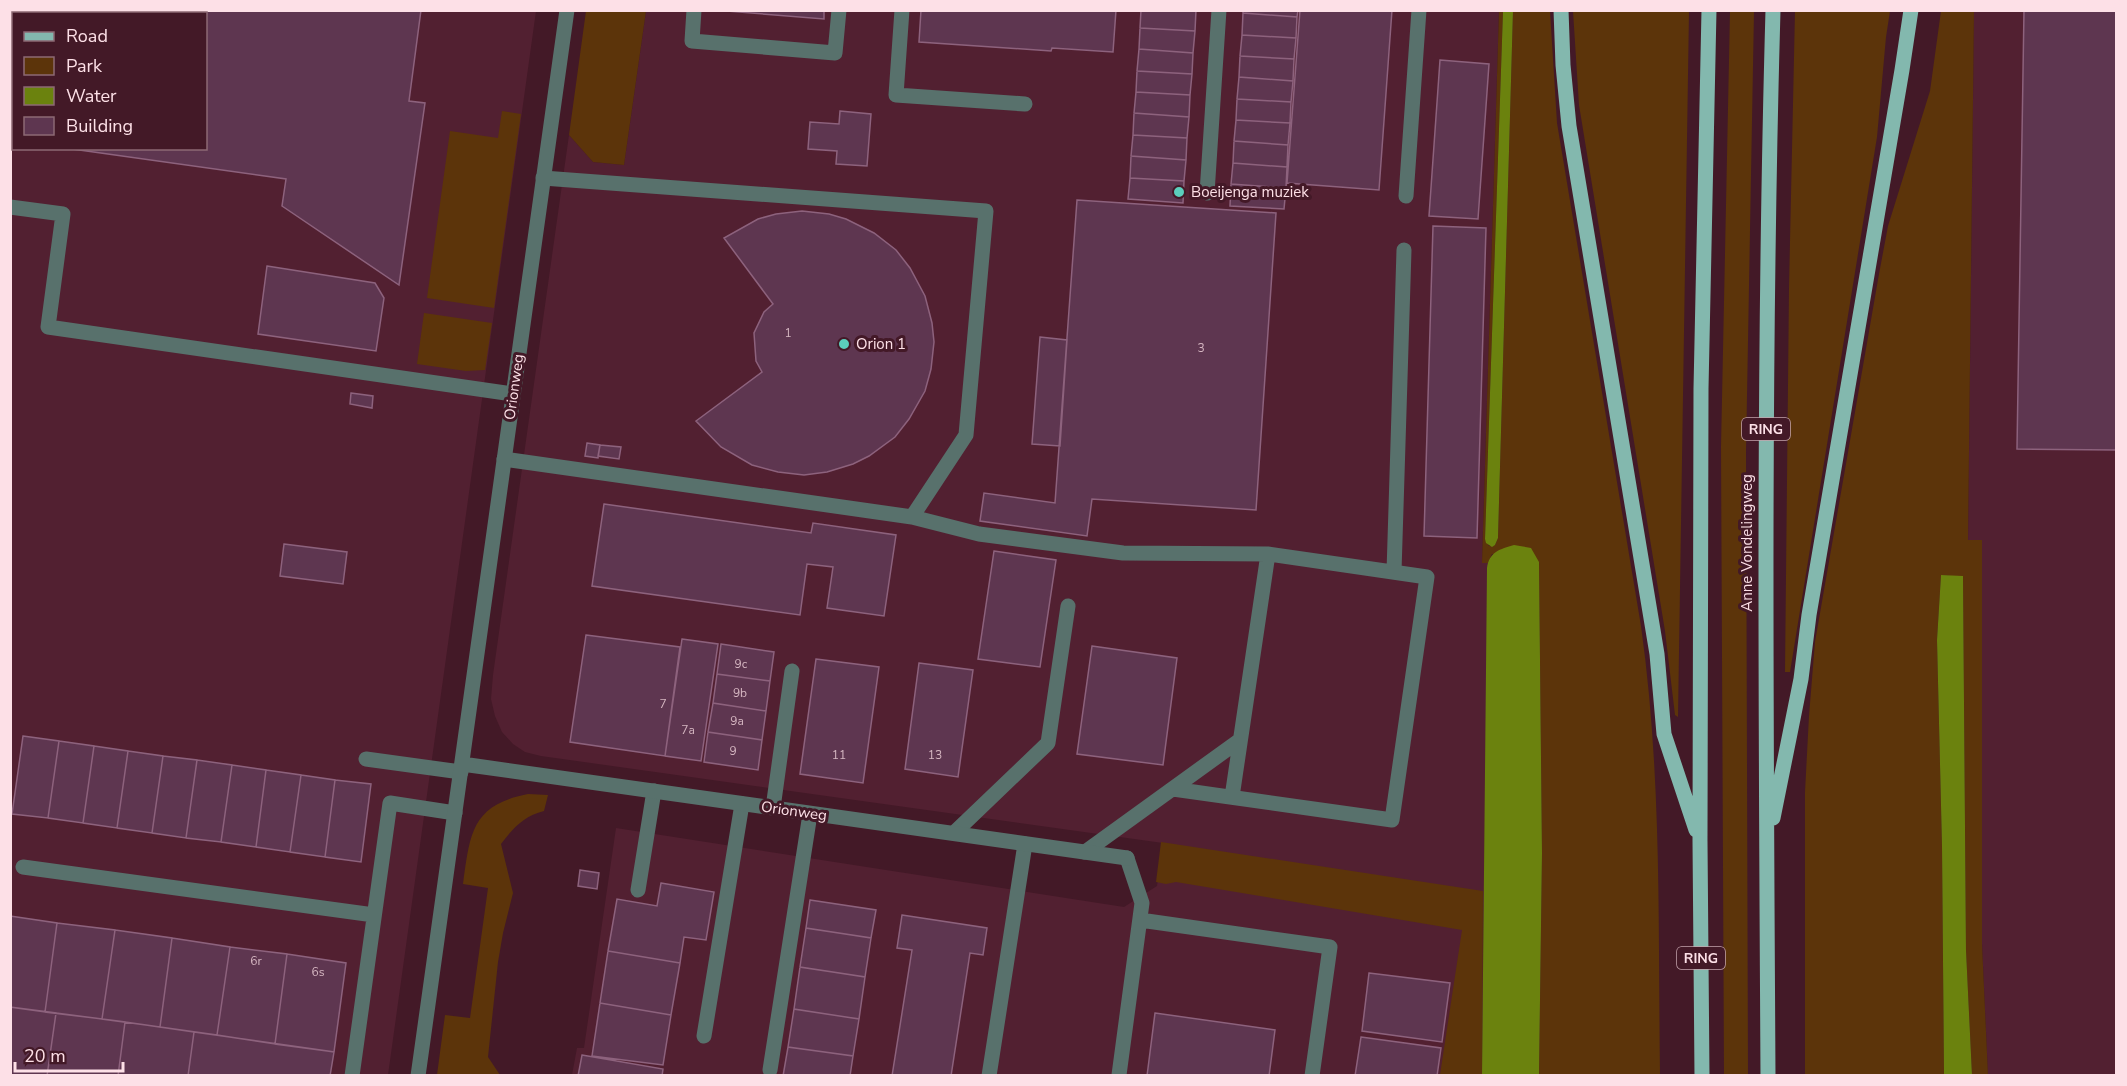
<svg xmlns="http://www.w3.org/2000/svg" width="2127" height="1086" font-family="'Nunito Sans',sans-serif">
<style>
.built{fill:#522031;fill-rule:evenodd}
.green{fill:#5c340a}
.water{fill:#6b820e}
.building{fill:#5e3650;stroke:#8d627d;stroke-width:1.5}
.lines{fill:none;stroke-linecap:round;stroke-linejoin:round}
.lane{stroke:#58716c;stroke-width:15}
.street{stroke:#58716c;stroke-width:15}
.primary{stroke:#83b8ae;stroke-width:15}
.poi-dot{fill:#5bcebc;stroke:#431927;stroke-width:2}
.labels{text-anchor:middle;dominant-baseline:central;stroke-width:6;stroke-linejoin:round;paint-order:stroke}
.number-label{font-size:12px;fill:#d5b6c1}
.shield{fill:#431927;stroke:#c5a4ad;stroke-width:1.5}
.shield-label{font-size:14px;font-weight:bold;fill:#fde0e7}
.poi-label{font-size:15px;fill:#fde0e7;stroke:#431927;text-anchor:start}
.street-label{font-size:15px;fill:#fde0e7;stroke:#431927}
</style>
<rect width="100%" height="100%" fill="#431927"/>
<path class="built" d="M10 11H536L388 1075H11ZM14 14H206V148H14Z
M646 11H1499L1482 563H1488L1482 1075H572L577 1048H584L616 828 1124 907 1157 886 1163 843 541 756 525 752 513 744 502 732 495 716 491 699 493 675 569 135 593 162 624 165Z
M1974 11H2116V1075H1988L1982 944V541H1968Z"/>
<path class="green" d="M586 11H646L624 165 593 162 569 135Z
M1499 11H1503L1485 539 1489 546 1495 545 1498 538 1513 11H1550L1557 123 1641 626C1662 775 1658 926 1660 1075H1539L1542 853 1539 562 1492 554 1488 563H1482Z
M1573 11H1689L1678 717 1675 715 1665 631 1579 105Z
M1754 11 1746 451 1748 1075 1724 1076 1721 447 1730 11Z
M1795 11H1890L1886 37 1877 137 1790 672H1785L1789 288Z
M1941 11H1974L1968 540H1982V944L1988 1075H1972L1966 951 1963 577 1941 575 1937 640 1942 847 1944 1075 1805 1076V792L1809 716 1815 642 1879 274 1888 226 1930 91Z
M502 111 521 114 494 308 427 298 450 131 498 138Z
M424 313 492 323 485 370 466 371 417 364Z
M528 794 548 795 544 811C524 816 513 828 501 844L513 893 503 933 498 962 488 1057 500 1075H437L445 1015 470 1018 488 888 463 884C470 834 471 805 528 794Z
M1161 842 1483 891 1482 1075H1440L1462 930 1176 882 1166 884 1156 882Z"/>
<path class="water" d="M1503 11H1513L1498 538 1495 545 1492 547 1486 543 1485 539Z
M1514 545 1531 548 1539 562 1542 853 1539 1075H1482L1487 568C1489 552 1500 549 1514 545Z
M1941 575 1963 576 1966 950 1972 1075H1944L1942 847 1937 640Z"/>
<path class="building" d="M10 10H421L409 101 425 103 399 285 282 206 286 179 65 148H206V14H14V141H10Z
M714 10H824V19Z
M921 10H1116L1113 52 1052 48 1051 51 919 42Z
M1141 10H1196L1195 31 1140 28Z
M1243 10H1298L1297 17 1243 13Z
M1300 10H1392L1379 190 1287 183Z
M2024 10H2116V450L2017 449Z
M1243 13 1297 17 1296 38 1242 35Z
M1140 28 1195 31 1193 53 1139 49Z
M1242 35 1296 38 1294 59 1240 56Z
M1139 49 1193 53 1192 74 1137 71Z
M1240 56 1294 59 1293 81 1239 77Z
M1440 60 1489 64 1478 219 1429 216Z
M1137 71 1192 74 1190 95 1136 92Z
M1239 77 1293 81 1291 102 1237 99Z
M1136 92 1190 95 1189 117 1134 113Z
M1237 99 1291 102 1290 123 1236 120Z
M840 111 871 114 867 166 836 164 837 151 808 149 810 122 839 124Z
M1134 113 1189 117 1187 138 1133 135Z
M1236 120 1290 123 1288 145 1234 141Z
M1133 135 1187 138 1186 160 1131 156Z
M1234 141 1288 145 1287 167 1233 163Z
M1131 156 1186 160 1184 181 1130 178Z
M1233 163 1287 167 1286 188 1231 184Z
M1130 178 1184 181 1183 203 1128 199Z
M1231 184 1286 188 1284 209 1230 206Z
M1077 200 1276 213 1256 510 1092 499 1087 536 980 521 984 493 1055 503Z
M802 211 829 214 846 219 874 233 896 250 910 268 925 296 932 323 934 342 931 369 925 391 909 419 895 437 869 456 853 464 827 472 804 475 778 472 752 465 721 447 696 421 762 372 756 361 754 333 764 312 773 304 724 238 758 219 776 214Z
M1433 226 1486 228 1477 538 1424 536Z
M267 266 375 283 384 298 376 351 258 334Z
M1040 337 1067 340 1060 446 1032 444Z
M351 393 373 396 372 408 350 404Z
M587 443 600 445 598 458 585 456Z
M600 445 621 447 619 459 598 456Z
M604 504 811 533 813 523 896 535 884 616 827 608 833 567 807 564 800 615 592 586Z
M284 544 347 552 343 584 280 576Z
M994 551 1056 560 1040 667 978 659Z
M586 635 680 647 665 756 570 742Z
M682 639 718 644 701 761 665 756Z
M721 644 774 652 770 681 717 674Z
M1092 646 1177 658 1163 765 1077 754Z
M816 659 879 667 863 783 800 774Z
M919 663 973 670 958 777 905 769Z
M717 674 770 681 766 711 713 703Z
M713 703 766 711 762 740 708 732Z
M708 732 762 740 758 770 704 762Z
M23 736 59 741 48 818 12 814Z
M59 741 94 746 83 823 48 818Z
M94 746 128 751 117 828 83 823Z
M128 751 163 756 152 833 117 828Z
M163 756 197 760 186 838 152 833Z
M197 760 232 765 221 842 186 838Z
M232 765 266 770 256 847 221 842Z
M266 770 301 775 290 852 256 847Z
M301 775 335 780 325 857 290 852Z
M335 780 371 784 361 862 325 857Z
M580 870 599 873 597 889 578 886Z
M661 883 714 892 706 940 684 937 680 963 608 951 617 899 657 906Z
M810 900 876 910 871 938 806 928Z
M902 915 987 928 983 955 970 953 951 1076H892L912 950 897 948Z
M10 916 57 923 45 1012 10 1007Z
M57 923 115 930 102 1019 45 1012Z
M806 928 871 938 865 977 800 967Z
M115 930 172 938 160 1027 102 1019Z
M172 938 230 947 217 1035 160 1027Z
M230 947 287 954 275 1044 217 1035Z
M608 951 680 963 671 1015 600 1003Z
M287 954 346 963 334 1052 275 1044Z
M800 967 865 977 859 1019 794 1009Z
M1369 973 1450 983 1442 1042 1362 1031Z
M600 1003 671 1015 663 1065 592 1056Z
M10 1007 56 1013 47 1076H10Z
M794 1009 859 1019 853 1056 788 1047Z
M56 1013 125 1022 118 1076H47Z
M1155 1013 1275 1030 1269 1076H1147Z
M125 1022 194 1032 188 1076H118Z
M194 1032 334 1052 330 1076H188Z
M1361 1037 1441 1048 1437 1076H1355Z
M788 1047 853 1056 850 1076H783Z
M582 1055 663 1069 662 1076H578Z"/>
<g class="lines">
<path class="lane" d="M694 10 692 41 835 53 839 10
M902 10 896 95 1025 104
M543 178 986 211 966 435 912 517
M1207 193 1219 10
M1406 196 1419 10
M10 207 63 214 48 327 513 394
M504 459 912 517 979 534 1123 553 1268 554 1427 577 1392 820 1173 789
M1394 572 1404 250
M366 759 461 772
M1232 797 1268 554
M773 808 792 671
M954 833 1048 743 1068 606
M1085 852 1240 740
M23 867 374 915
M638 890 654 791
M1140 920 1330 947 1312 1076
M704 1036 742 804
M770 1070 810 814
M1119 1075 1142 903 1127 858
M352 1076 390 803 455 813
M989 1076 1025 844"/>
<path class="street" d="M462 764 1127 858
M418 1076 567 10"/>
<path class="primary" d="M1561 10 1563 65 1569 126 1657 654 1664 734 1696 830
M1773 818 1801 679 1809 615 1902 70 1911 10
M1702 1076 1700 841 1701 389 1709 10
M1768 1076C1766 720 1763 365 1773 10"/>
</g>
<g class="poi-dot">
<circle cx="1179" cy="192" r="6"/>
<circle cx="844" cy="344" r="6"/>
</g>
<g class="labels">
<g class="number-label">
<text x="788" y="333">1</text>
<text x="1201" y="348">3</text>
<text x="741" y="664">9c</text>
<text x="740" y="693">9b</text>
<text x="663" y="704">7</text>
<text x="737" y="721">9a</text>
<text x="688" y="730">7a</text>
<text x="733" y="751">9</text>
<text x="839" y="755">11</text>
<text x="935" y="755">13</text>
<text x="256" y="961">6r</text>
<text x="318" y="972">6s</text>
</g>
<g class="shield">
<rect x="1742" y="418" width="48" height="22" rx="4.5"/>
<rect x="1677" y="947" width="48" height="22" rx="4.5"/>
</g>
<g class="shield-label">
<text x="1766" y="429">RING</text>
<text x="1701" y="958">RING</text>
</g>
<g class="poi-label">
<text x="1191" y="192">Boeijenga muziek</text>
<text x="856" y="344">Orion 1</text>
</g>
<g class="street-label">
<text transform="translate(514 387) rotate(-82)">Orionweg</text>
<text transform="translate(1747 543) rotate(-90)">Anne Vondelingweg</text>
<text transform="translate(794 811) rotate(8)">Orionweg</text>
</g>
</g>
<rect width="2127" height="1086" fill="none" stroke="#fde0e7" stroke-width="24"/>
<rect x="12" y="12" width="195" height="138" fill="#431927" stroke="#8d6974" stroke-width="1.5"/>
<rect x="24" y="32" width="30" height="9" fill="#83b8ae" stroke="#8d6974" stroke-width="1.5"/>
<text x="66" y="42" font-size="18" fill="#fde0e7">Road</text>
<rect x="24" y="57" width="30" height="18" fill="#5c340a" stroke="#8d6974" stroke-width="1.5"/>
<text x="66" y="72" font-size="18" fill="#fde0e7">Park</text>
<rect x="24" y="87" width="30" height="18" fill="#6b820e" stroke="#8d6974" stroke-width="1.5"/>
<text x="66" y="102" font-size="18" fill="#fde0e7">Water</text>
<rect x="24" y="117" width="30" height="18" fill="#5e3650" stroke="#8d6974" stroke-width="1.5"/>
<text x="66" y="132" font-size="18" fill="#fde0e7">Building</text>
<path d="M15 1062v9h108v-9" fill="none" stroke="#fde0e7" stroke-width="3"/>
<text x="24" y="1062" font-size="18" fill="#fde0e7" stroke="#431927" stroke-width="4.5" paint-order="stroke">20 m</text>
</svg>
